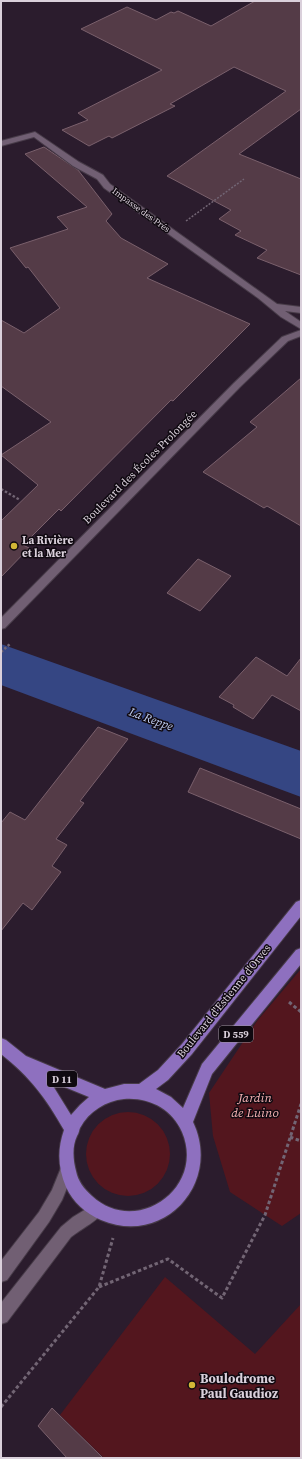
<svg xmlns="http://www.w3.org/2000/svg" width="302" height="1459" font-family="'Source Serif 4',serif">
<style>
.green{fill:#53161e}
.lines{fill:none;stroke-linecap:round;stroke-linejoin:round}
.river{fill:#354683;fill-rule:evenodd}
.building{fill:#543b47;stroke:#7a606c}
.minor-casing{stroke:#473b48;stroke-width:2}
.major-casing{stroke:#473b48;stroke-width:2}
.path-far2{stroke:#726574;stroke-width:1.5;stroke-dasharray:2 1.5;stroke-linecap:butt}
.path-far1{stroke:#726574;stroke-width:2.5;stroke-dasharray:2.5 2;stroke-linecap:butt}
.path{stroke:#726574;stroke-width:3;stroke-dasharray:3.5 2.5;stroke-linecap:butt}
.minor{fill:#715f73;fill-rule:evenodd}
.major{fill:#8e70bf;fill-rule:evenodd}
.poi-dot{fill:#d2b736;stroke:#0f0910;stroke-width:1.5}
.labels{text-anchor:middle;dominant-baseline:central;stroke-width:3;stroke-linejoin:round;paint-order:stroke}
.far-street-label{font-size:9px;fill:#dad0db;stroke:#0f0910}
.shield{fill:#0f0910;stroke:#9d949e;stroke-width:1}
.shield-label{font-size:10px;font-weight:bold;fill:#dad0db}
.street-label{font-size:11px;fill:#dad0db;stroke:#0f0910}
.poi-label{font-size:11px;font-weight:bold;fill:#dad0db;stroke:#0f0910;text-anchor:start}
.water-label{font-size:12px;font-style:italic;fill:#bdcaef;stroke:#0f0910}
.near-park-label{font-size:13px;font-style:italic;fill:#f5b1b3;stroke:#0f0910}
.near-poi-label{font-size:13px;font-weight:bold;fill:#dad0db;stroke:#0f0910;text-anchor:start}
</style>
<rect width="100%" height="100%" fill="#2b1c2d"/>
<path class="green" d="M301 969V1213L282 1226 230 1192 213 1136 209 1093 257 1021Z
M86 1154a42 42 0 1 1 84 0a42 42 0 1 1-84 0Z
M165 1277 255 1354 301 1304V1458H104L60 1415Z"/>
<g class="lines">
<path class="river" d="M1 644 301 751V797L1 685Z"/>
</g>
<path class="building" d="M255 1H301V109L239 154 301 179V275L257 258 267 250 235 235 241 231 219 219 231 210 167 176 286 91 234 67 170 104 175 106 112 138 109 136 89 146 62 130 88 120 78 113 162 70 81 29 127 7 156 20 171 12 174 13 178 11 211 26Z
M44 147 78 170 112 214 106 221 121 238 168 264 147 278 250 324 173 401 171 400 61 511 59 509 23 545 29 548 1 577V521L38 485 1 455 51 422 1 386V320L24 333 60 308 28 267 26 268 10 248 68 229 57 217 87 207 25 154Z
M301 378V526L267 506 264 508 203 472 257 427 250 422Z
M198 559 231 576 200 611 167 593Z
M256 657 287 676 301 658V711L272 695 253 719 233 707 234 705 219 697Z
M98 727 128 739 80 801 84 803 56 839 67 845 52 866 61 872 32 910 23 903 1 931V823L10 812 25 820Z
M200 768 301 809V839L188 792Z
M52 1408 103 1458H67L38 1426Z"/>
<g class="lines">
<defs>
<path id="minor" d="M35 132 79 162 103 175 110 184 277 304 301 307V313L285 311 301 322V329L281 317 258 298 104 188 97 179 73 166 34 137 1 146V141Z
M301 330V336L288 341 240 387 5 628 1 629V618L234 383 282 337Z
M68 1161 73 1163 75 1168 62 1200 49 1222 7 1280 1 1282V1261L39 1212 52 1190 63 1163Z
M96 1203 101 1206 104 1211C100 1219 80 1230 71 1237L7 1322 1 1324V1303L61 1227 73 1217Z"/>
<path id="major" d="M301 900V916L192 1054 168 1080 156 1089 171 1097 183 1108 202 1064 296 950 301 948V964L212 1074 193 1122C222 1183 164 1247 101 1220 85 1213 73 1202 66 1187 58 1168 57 1150 64 1130 45 1097 31 1078 1 1054V1038L6 1040 26 1056 105 1089 124 1084H139L158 1070 182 1044 296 902ZM50 1081 89 1097 80 1105 71 1115ZM124 1099C149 1097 172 1109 182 1132 206 1188 136 1237 92 1196 84 1189 78 1181 76 1171 73 1160 72 1146 77 1136 79 1133 79 1130 80 1128 89 1111 106 1101 124 1099Z"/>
</defs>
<use href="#minor" class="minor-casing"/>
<use href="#major" class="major-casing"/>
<path class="path-far2" d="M186 221 244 179"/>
<path class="path-far1" d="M1 489 20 500
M1 652 11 643"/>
<path class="path" d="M289 1002 301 1012
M290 1137 301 1141
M99 1287 168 1259 222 1298 265 1215 301 1104
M1 1407 99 1287 113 1238"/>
<use href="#minor" class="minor"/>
<use href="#major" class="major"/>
</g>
<g class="poi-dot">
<circle cx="14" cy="546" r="4"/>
<circle cx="192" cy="1385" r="4"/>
</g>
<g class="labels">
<g class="far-street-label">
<text transform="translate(141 210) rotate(36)">Impasse des Prés</text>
</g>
<g class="shield">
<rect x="219" y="1026" width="34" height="16" rx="3"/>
<rect x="47" y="1071" width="30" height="16" rx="3"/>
</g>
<g class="shield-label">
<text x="236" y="1034">D 559</text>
<text x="62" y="1079">D 11</text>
</g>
<g class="street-label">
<text transform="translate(140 467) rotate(-45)">Boulevard des Écoles Prolongée</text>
<text transform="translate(224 1001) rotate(-51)">Boulevard d'Estienne d'Orves</text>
</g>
<g class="poi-label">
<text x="22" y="540">La Rivière<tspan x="22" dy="13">et la Mer</tspan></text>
</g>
<g class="water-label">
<text transform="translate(151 719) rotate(20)">La Reppe</text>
</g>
<g class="near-park-label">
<text x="255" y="1097">Jardin<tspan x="255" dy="15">de Luino</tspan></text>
</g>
<g class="near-poi-label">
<text x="200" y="1378">Boulodrome<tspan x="200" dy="15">Paul Gaudioz</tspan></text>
</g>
</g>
<rect width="302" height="1459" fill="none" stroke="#dad0db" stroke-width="4"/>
</svg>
